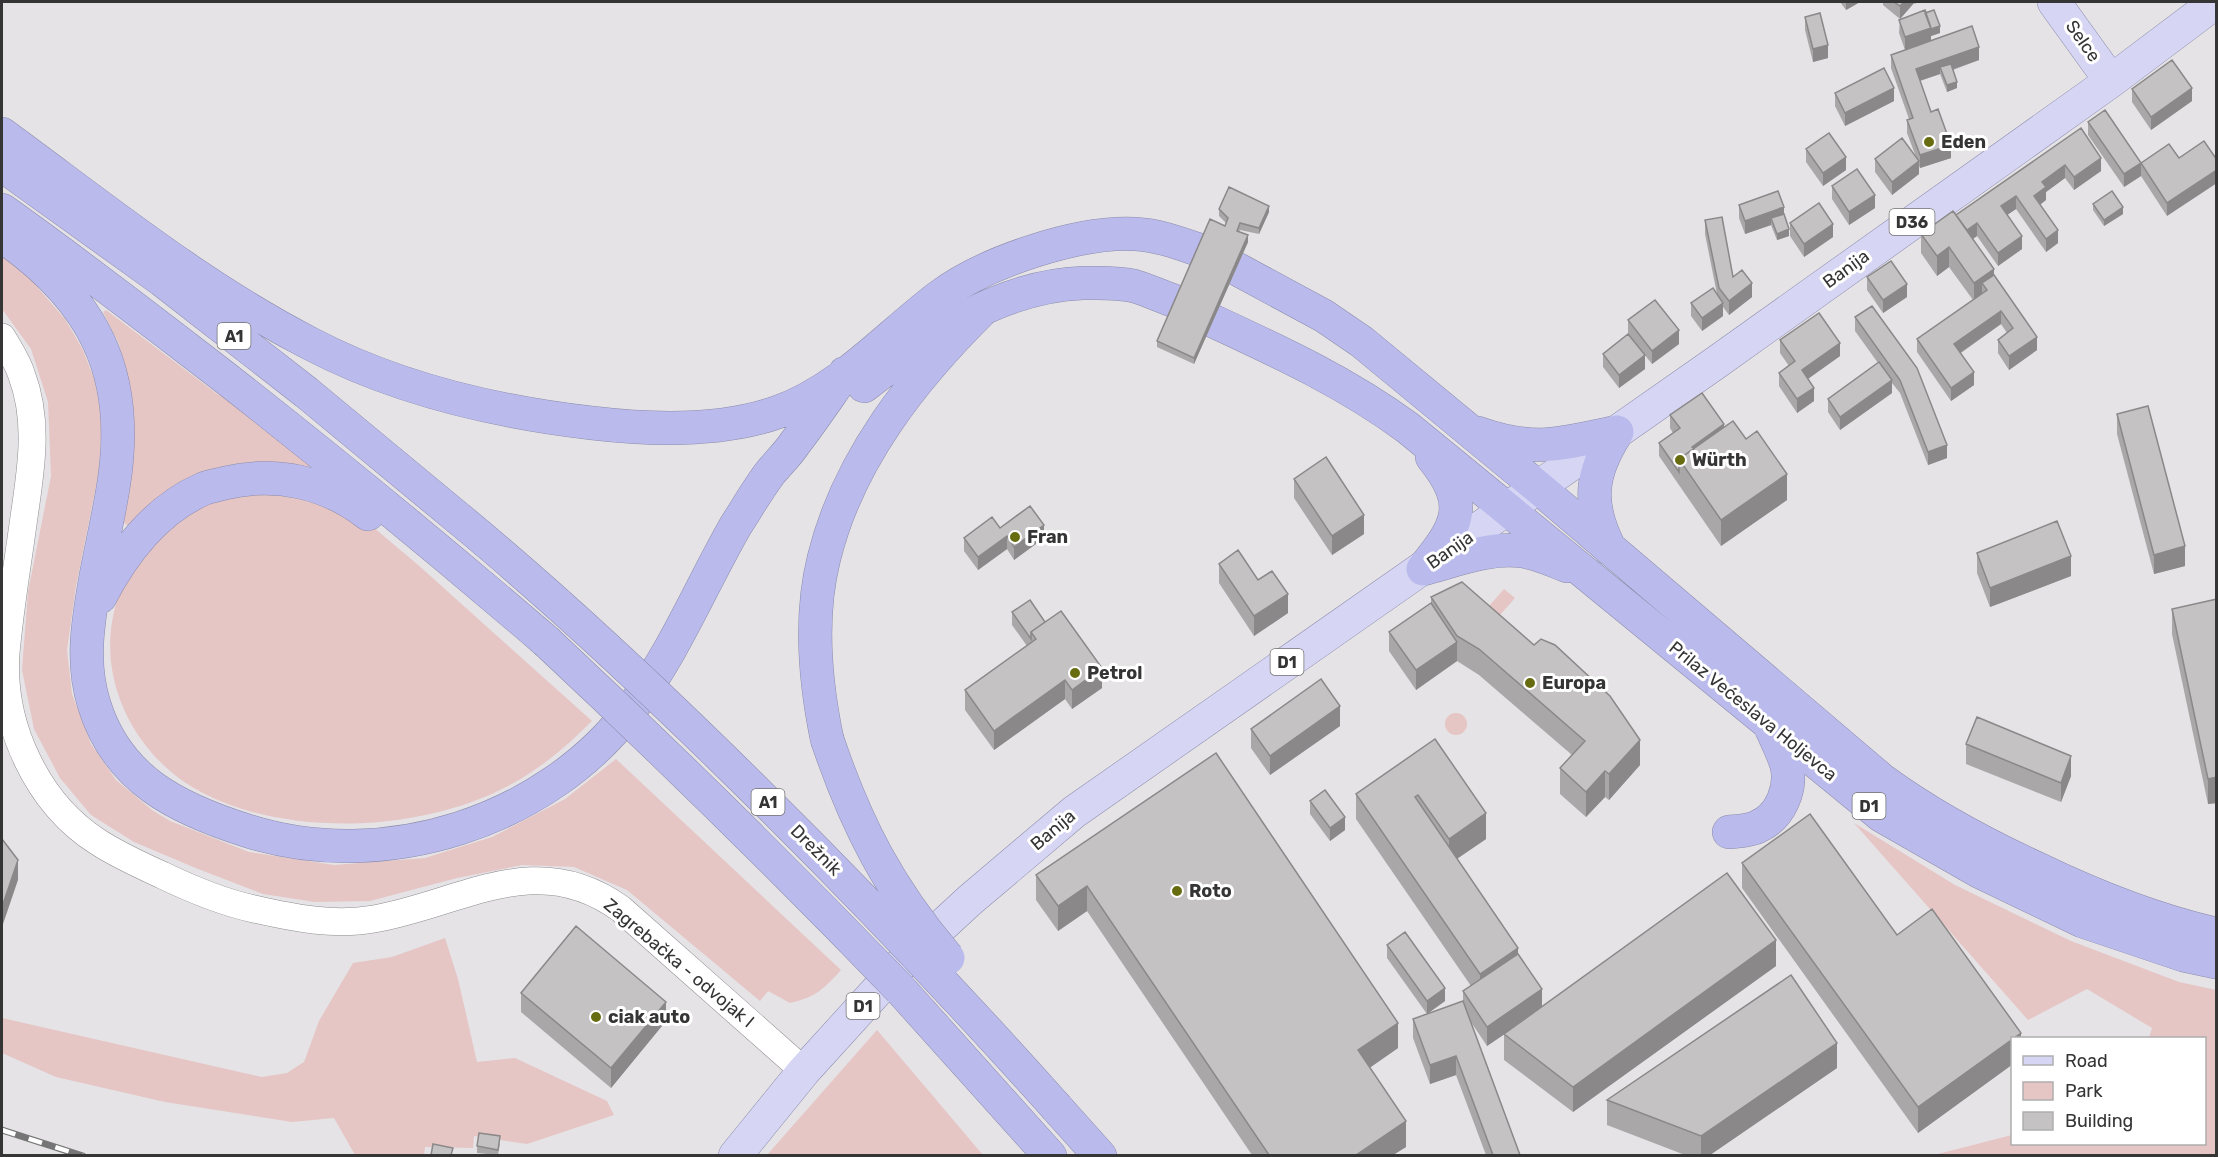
<svg xmlns="http://www.w3.org/2000/svg" width="2218" height="1157" font-family="Rubik,sans-serif">
<style>
.green{fill:#e6c5c5}
.lines{fill:none;stroke-linecap:round;stroke-linejoin:round}
.minor-casing{stroke:#8f8d90;stroke-width:28}
.major-casing{stroke:#8c8cac;stroke-width:34}
.highway-casing{stroke:#8c8cac;stroke-width:34}
.minor{stroke:#fff;stroke-width:27}
.major{stroke:#d6d6f4;stroke-width:33}
.highway{stroke:#babbec;stroke-width:33}
.rail-casing{stroke:#777677;stroke-width:7}
.rail{stroke:#fff;stroke-width:4.5;stroke-dasharray:14;stroke-linecap:butt}
.highway-bridge-casing{stroke:#8c8cac;stroke-width:34;stroke-linecap:butt}
.highway-bridge{stroke:#babbec;stroke-width:33}
.wall{fill:#a9a7a8}
.shaded-wall{fill:#8a8888}
.building{fill:#c5c2c3;stroke:#8a8888;stroke-width:1.5}
.poi-dot{fill:#676c10;stroke:#fff;stroke-width:2}
.labels{text-anchor:middle;dominant-baseline:central;stroke-width:6;stroke-linejoin:round;paint-order:stroke}
.shield{fill:#fff;stroke:#727272;stroke-width:1.5}
.shield-label{font-size:16px;font-weight:bold;fill:#363536}
.street-label{font-size:18px;fill:#363536;stroke:#fff}
.poi-label{font-size:18px;font-weight:bold;fill:#363536;stroke:#fff;text-anchor:start}
</style>
<rect width="100%" height="100%" fill="#e5e3e6"/>
<path class="green" d="M2 256 26 274 65 319 83 350 95 381 102 420 99 472 76 586 67 650 72 694 91 744 116 780 152 810 170 821 249 852 334 865 425 858 492 837 565 799 616 759 841 970C824 989 816 997 790 1003L768 991 760 1001 627 890 574 867 522 865 457 878 370 901 315 902 263 894 198 869 134 842 91 815 60 778 34 729 22 670 28 592 51 476 48 402 31 349 2 309Z
M106 310 216 393 254 417 327 476 289 467 130 527 123 522 133 416 129 382 119 344 103 312Z
M268 486 367 522 417 564 592 721C573 740 553 758 530 773 443 831 296 841 203 793 138 760 97 684 114 612 117 598 121 581 129 569 134 561 144 553 151 546 162 535 173 520 185 510 195 503 252 490 268 486Z
M1504 589 1515 598 1493 623 1482 614Z
M1445 724a11 11 0 1 1 22 0a11 11 0 1 1-22 0Z
M1854 823 1955 885 2071 941 2179 982 2216 990V1155H1934L2012 1135V1144H2204V1038H2149L2152 1028 2087 989 2028 1020Z
M445 938 458 979 477 1062 515 1058 607 1101 614 1115 527 1144 474 1136 473 1148 425 1147 424 1155H355L334 1118 292 1122 165 1102 56 1077 2 1053V1018L262 1077 287 1073 304 1062 319 1021 353 963 392 957Z
M877 1030 983 1155H767Z"/>
<g class="lines">
<defs>
<path id="minor" d="M2 337C9 349 18 362 22 376 39 421 31 470 24 517 18 562 10 608 6 653 1 725 37 803 98 842 118 855 140 865 162 875 191 889 222 902 254 909 293 918 334 926 374 919 461 904 536 847 621 909L804 1071"/>
<path id="major" d="M2054 2 2111 81
M735 1156 804 1071 904 961 970 900 1074 812 1714 364 2111 81 2216 2"/>
<path id="highway" d="M2 134C102 207 200 287 311 344 397 389 496 412 592 423 651 430 722 432 778 412 841 390 888 335 940 296 986 262 1078 231 1135 234 1157 235 1179 243 1199 250
M2 165 162 280 307 393 458 518
M2 210C77 263 150 320 223 376 333 462 440 550 546 641
M2 236C92 298 131 371 114 482 109 515 101 548 95 581 88 622 81 663 94 704 117 780 178 809 248 831 384 874 547 822 632 708 675 651 701 586 736 525 747 508 758 489 770 473 778 463 788 454 795 443 812 421 828 397 845 373
M1237 269 1324 316 1362 342 1539 488 1882 780C1930 815 1982 843 2036 868 2094 896 2154 920 2216 934
M1213 321C1282 353 1347 383 1408 428L1882 816 1980 872 2082 921 2183 955 2216 962
M864 386C928 336 999 286 1083 283 1100 283 1118 282 1134 286 1148 290 1162 297 1177 302
M1478 433C1535 453 1560 444 1617 432
M1610 549C1587 504 1590 474 1617 432
M1423 569C1454 561 1489 547 1521 551 1537 553 1552 560 1567 566
M1423 569C1458 526 1471 505 1432 457
M100 597C123 553 157 509 203 489 210 486 218 485 225 483 275 471 327 482 368 514
M827 739C815 681 809 617 824 558 848 460 913 378 984 308
M1729 832C1738 831 1749 831 1757 827 1781 817 1793 787 1786 763 1782 751 1776 739 1771 728
M900 989 1050 1156
M1057 1108 1100 1156"/>
</defs>
<use href="#minor" class="minor-casing"/>
<use href="#major" class="major-casing"/>
<use href="#highway" class="highway-casing"/>
<use href="#minor" class="minor"/>
<use href="#major" class="major"/>
<use href="#highway" class="highway"/>
<defs>
<path id="rail" d="M2 1130 83 1156"/>
</defs>
<use href="#rail" class="rail-casing"/>
<use href="#rail" class="rail"/>
<defs>
<path id="highway-bridge" d="M458 518C549 593 635 673 719 755 836 869 948 986 1057 1108
M546 641C667 754 785 870 900 989
M827 739C856 825 889 889 948 958"/>
</defs>
<use href="#highway-bridge" class="highway-bridge-casing"/>
<use href="#highway-bridge" class="highway-bridge"/>
</g>
<path class="wall" d="M1840 2H1860L1846 10Z
M1883 2H1918L1915 4 1914 3 1900 19 1925 13 1940 33 1931 36V41L1979 60 1953 70 1957 88 1947 92 1940 74 1920 81 1931 112 1951 158 1920 168 1919 166V174L1892 195 1875 172V159L1916 157 1907 133V120L1909 119 1891 68V55L1905 50 1899 33 1900 19 1883 5Z
M1805 17 1828 58 1813 62 1805 30Z
M2132 89 2192 101 2151 130 2132 102Z
M1835 93 1894 101 1845 126 1835 106Z
M2088 122 2141 163 2169 144 2167 216 2141 176 2124 187 2088 135Z
M2081 128 2101 171 2074 190 2065 178 2046 192V200L2040 205 2058 243 2046 252 2016 209 2007 215 2022 249 1998 266 1977 236 1973 239 2037 350 2009 370 1998 353V340L2007 333 2001 324 1961 353 1974 385 1951 401 1917 352V339L1973 300 1949 267 1937 276 1921 253V234L1956 215Z
M1806 149 1846 170 1823 186 1806 162Z
M1832 186 1875 208 1849 225 1832 199Z
M2093 204 2123 214 2104 226 2093 210Z
M1739 205 1784 214 1789 236 1777 240 1771 225 1745 234 1739 218Z
M1219 209 1269 212 1259 234 1240 230 1239 232 1248 242 1194 364 1157 347V341L1225 226 1226 223 1219 216Z
M1705 220 1733 277 1752 297 1729 315 1723 307V316L1702 331 1691 316V303L1717 294 1705 234Z
M1790 223 1833 237 1804 257 1790 236Z
M1867 277 1907 297 1883 313 1867 290Z
M1872 306 1947 458 1928 465 1900 393 1892 383V393L1840 430 1828 412V399L1878 363 1855 331V317Z
M1628 320 1679 344 1652 364 1628 334Z
M1780 340 1840 356 1808 379 1814 401 1797 413 1779 386V373L1789 366 1780 353Z
M1603 354 1645 369 1619 388 1603 367Z
M2117 414 2185 566 2154 574 2117 434Z
M1670 415 1724 427 1787 500 1721 546 1659 456V443L1673 433 1670 428Z
M1294 479 1364 534 1332 555 1294 498Z
M1000 528 1044 538 1014 560 1007 549 978 570 964 551V538Z
M1977 553 2071 576 1990 607 1977 573Z
M1219 564 1258 580 1288 613 1254 636 1219 583Z
M1431 597 1640 765 1609 800 1605 797 1586 817 1560 794V768L1572 755 1479 675 1457 661 1416 690 1389 651V632L1431 603Z
M2217 599V803L2208 804 2172 634V609Z
M1012 612 1045 622 1102 688 1072 709 1065 699 994 750 965 710V690L1027 646 1012 625Z
M1340 726 1270 775 1251 748V729Z
M1435 739 1486 839 1457 859 1518 954 1542 1007 1776 966 1573 1112 1504 1060V1034L1487 1046 1471 1022 1520 1155H1486L1456 1075 1430 1084 1413 1038V1019L1463 1001V991L1471 986 1356 819V794Z
M1966 744 2071 776 2061 802 1966 764Z
M1216 753 1398 1048 1369 1068 1406 1147 1393 1155H1252L1087 911 1058 931 1036 900V875Z
M1310 801 1345 830 1330 841 1310 814Z
M1742 863 1897 935 2021 1038H2013V1064L1918 1133 1742 888Z
M1387 945 1445 1001 1427 1014 1387 958Z
M521 993 666 1021 611 1088 521 1012Z
M1837 1068 1710 1155H1685L1607 1125V1100Z
M500 1143 498 1155 477 1153V1146Z"/>
<path class="shaded-wall" d="M1846 2H1860L1846 10Z
M1904 2H1914V3L1900 19V6Z
M1940 26V33L1931 36V41L1905 51V37L1931 28Z
M1828 45V58L1813 62V49Z
M1979 47V60L1942 73 1940 67V74L1916 82V69Z
M1957 82V88L1947 92V85Z
M1894 88V101L1845 126V113Z
M2192 88V101L2151 130V117Z
M1951 145V158L1920 168V155Z
M1846 157V170L1823 186V173Z
M2101 158V171L2074 190V177Z
M1919 161V174L1892 195V182Z
M2141 163V176L2124 187V174Z
M2065 165V178L2046 192V200L2034 209V196L2042 182Z
M2217 170V183L2167 216V203Z
M1875 195V208L1849 225V212Z
M2016 196V209L2001 219V206Z
M1269 206V212L1259 234V228Z
M1784 207V221L1771 218V225L1745 234V221Z
M2123 207V214L2104 226V220Z
M1977 223V236L1964 245V232Z
M1833 224V237L1804 257V244Z
M1789 229V236L1777 240V234Z
M2058 230V243L2046 252V239Z
M1248 235V242L1194 364V358Z
M2022 236V249L1998 266V253Z
M1949 247V267L1937 276V256Z
M1994 269V288L1982 283V297L1974 302V283Z
M1752 283V297L1729 315V301Z
M1907 284V297L1883 313V300Z
M1723 303V316L1702 331V318Z
M2001 311V324L1954 357V344Z
M1679 330V344L1652 364V351Z
M2037 337V350L2009 370V356Z
M1840 343V356L1802 383V370Z
M1645 355V369L1619 388V375Z
M1974 372V385L1951 401V388Z
M1892 380V393L1840 430V417Z
M1814 388V401L1797 413V399Z
M1724 424V437L1692 460V447Z
M1947 445V458L1928 465V452Z
M1787 474V500L1721 546V520Z
M1364 515V534L1332 555V536Z
M1044 525V538L1014 560V547Z
M1007 536V549L978 570V557Z
M2185 546V566L2154 574V555Z
M2071 556V576L1990 607V588Z
M1288 594V613L1254 636V616Z
M1457 642V661L1416 690V670Z
M1102 668V688L1072 709V690Z
M1065 680V699L994 750V731Z
M1340 706V726L1270 775V756Z
M1640 740V765L1609 800V774Z
M2071 756V776L2061 802V783Z
M1605 771V797L1586 817V792Z
M2217 777V803L2208 804V779Z
M1486 813V839L1449 864V839Z
M1345 817V830L1330 841V828Z
M18 860V880L2 927V907Z
M1087 886V911L1058 931V906Z
M1776 940V966L1573 1112V1087Z
M1518 948V973L1480 999V974Z
M1445 988V1001L1427 1014V1001Z
M1542 989V1009L1487 1046V1027Z
M666 1002V1021L611 1088V1068Z
M1398 1023V1048L1358 1076V1050Z
M2021 1033V1038H2013Z
M2013 1039V1064L1918 1133V1107Z
M1837 1043V1068L1710 1155H1701V1136Z
M1456 1056V1075L1430 1084V1065Z
M1406 1121V1147L1393 1155H1356Z"/>
<path class="building" d="M1894 2H1904L1900 6Z
M1925 10 1931 28 1905 37 1899 20Z
M1934 10 1940 26 1931 29 1925 13Z
M1820 13 1828 45 1813 49 1805 17Z
M1972 26 1979 47 1916 69 1931 112 1938 109 1951 145 1920 155 1907 120 1913 118 1891 55Z
M2172 60 2192 88 2151 117 2132 89Z
M1951 64 1957 82 1947 85 1940 67Z
M1884 68 1894 88 1845 113 1835 93Z
M2105 110 2141 163 2169 144 2179 158 2204 141 2217 160V170L2167 203 2141 163 2124 174 2088 122Z
M2081 128 2101 158 2074 177 2065 165 2042 182 2046 187 2034 196 2058 230 2046 239 2016 196 2001 206 2022 236 1998 253 1977 223 1967 230 1956 215Z
M1829 133 1846 157 1823 173 1806 149Z
M1902 138 1919 161 1892 182 1875 159Z
M1857 169 1875 195 1849 212 1832 186Z
M1229 187 1269 206 1259 228 1240 223 1237 231 1248 235 1194 358 1157 341 1210 219 1225 226 1228 218 1219 209Z
M1778 191 1784 207 1745 221 1739 205Z
M2112 191 2123 207 2104 220 2093 204Z
M1819 203 1833 224 1804 244 1790 223Z
M1953 211 1994 269 1974 283 1949 247 1937 256 1921 234Z
M1784 214 1789 229 1777 234 1771 218Z
M1722 217 1733 277 1742 270 1752 283 1729 301 1719 288 1705 220Z
M1891 261 1907 284 1883 300 1867 277Z
M1994 275 2037 337 2009 356 1998 340 2013 328 2001 311 1954 344 1974 372 1951 388 1917 339 1987 290 1982 283Z
M1713 288 1723 303 1702 318 1691 303Z
M1655 300 1679 330 1652 351 1628 320Z
M1872 306 1917 368 1947 445 1928 452 1900 380 1855 317Z
M1819 313 1840 343 1802 370 1814 388 1797 399 1779 373 1795 361 1780 340Z
M1628 334 1645 355 1619 375 1603 354Z
M1879 362 1892 380 1840 417 1828 399Z
M1702 393 1724 424 1692 447 1694 449 1679 459V472L1659 443 1680 428 1670 415Z
M2148 406 2185 546 2154 555 2117 414Z
M1733 421 1746 439 1757 431 1787 474 1721 520 1679 459Z
M1326 457 1364 515 1332 536 1294 479Z
M1030 506 1044 525 1014 547 1007 536 978 557 964 538 992 517 1000 528Z
M2057 521 2071 556 1990 588 1977 553Z
M1238 550 1258 580 1272 571 1288 594 1254 616 1219 564Z
M1462 582 1534 645 1541 639 1555 645 1610 696 1640 740 1609 774 1605 771 1586 792 1560 768 1585 741 1479 649 1457 636 1431 597Z
M2217 599V777L2208 779 2172 609Z
M1030 600 1045 622 1031 632V639L1012 612Z
M1431 603 1457 642 1416 670 1389 632Z
M1061 611 1102 668 1072 690 1065 680 994 731 965 690 1036 639 1031 632Z
M1321 679 1340 706 1270 756 1251 729Z
M1977 717 2071 756 2061 783 1966 744Z
M1435 739 1486 813 1449 839 1418 795 1415 797 1518 948 1480 974 1356 794Z
M1216 753 1398 1023 1358 1050 1406 1121 1356 1155H1269L1087 886 1058 906 1036 875Z
M1325 790 1345 817 1330 828 1310 801Z
M1810 814 1897 935 1932 909 2021 1033 1918 1107 1742 863Z
M2 839 18 860 2 907Z
M1727 873 1776 940 1573 1087 1504 1034Z
M576 926 666 1002 611 1068 521 993Z
M1405 932 1445 988 1427 1001 1387 945Z
M1518 954 1542 989 1487 1027 1463 991Z
M1791 975 1837 1043 1701 1136 1607 1100Z
M1463 1001 1520 1155H1493L1456 1056 1430 1065 1413 1019Z
M479 1133 500 1136 498 1150 477 1146Z
M433 1144 453 1148 451 1155H431Z"/>
<g class="poi-dot">
<circle cx="1929" cy="142" r="6"/>
<circle cx="1680" cy="460" r="6"/>
<circle cx="1015" cy="537" r="6"/>
<circle cx="1075" cy="673" r="6"/>
<circle cx="1530" cy="683" r="6"/>
<circle cx="1177" cy="891" r="6"/>
<circle cx="596" cy="1017" r="6"/>
</g>
<g class="labels">
<g class="shield">
<rect x="1889.5" y="209" width="45" height="26" rx="4.5"/>
<rect x="217.5" y="323" width="33" height="26" rx="4.5"/>
<rect x="1270.5" y="649" width="33" height="26" rx="4.5"/>
<rect x="751.5" y="789" width="33" height="26" rx="4.5"/>
<rect x="1852.5" y="793" width="33" height="26" rx="4.5"/>
<rect x="846.5" y="993" width="33" height="26" rx="4.5"/>
</g>
<g class="shield-label">
<text x="1912" y="222">D36</text>
<text x="234" y="336">A1</text>
<text x="1287" y="662">D1</text>
<text x="768" y="802">A1</text>
<text x="1869" y="806">D1</text>
<text x="863" y="1006">D1</text>
</g>
<g class="street-label">
<text transform="translate(2083 41) rotate(55)">Selce</text>
<text transform="translate(1846 269) rotate(-36)">Banija</text>
<text transform="translate(1450 550) rotate(-35)">Banija</text>
<text transform="translate(1753 711) rotate(39)">Prilaz Većeslava Holjevca</text>
<text transform="translate(1053 830) rotate(-40)">Banija</text>
<text transform="translate(816 850) rotate(45)">Drežnik</text>
<text transform="translate(679 963) rotate(40)">Zagrebačka - odvojak I</text>
</g>
<g class="poi-label">
<text x="1941" y="142">Eden</text>
<text x="1692" y="460">Würth</text>
<text x="1027" y="537">Fran</text>
<text x="1087" y="673">Petrol</text>
<text x="1542" y="683">Europa</text>
<text x="1189" y="891">Roto</text>
<text x="608" y="1017">ciak auto</text>
</g>
</g>
<rect width="2218" height="1157" fill="none" stroke="#363536" stroke-width="6"/>
<rect x="2011" y="1037" width="195" height="108" fill="#ffffff" stroke="#afaeaf" stroke-width="1.5"/>
<rect x="2023" y="1056" width="30" height="9" fill="#d6d6f4" stroke="#afaeaf" stroke-width="1.5"/>
<text x="2065" y="1067" font-size="18" fill="#363536">Road</text>
<rect x="2023" y="1082" width="30" height="18" fill="#e6c5c5" stroke="#afaeaf" stroke-width="1.5"/>
<text x="2065" y="1097" font-size="18" fill="#363536">Park</text>
<rect x="2023" y="1112" width="30" height="18" fill="#c5c2c3" stroke="#afaeaf" stroke-width="1.5"/>
<text x="2065" y="1127" font-size="18" fill="#363536">Building</text>
</svg>
